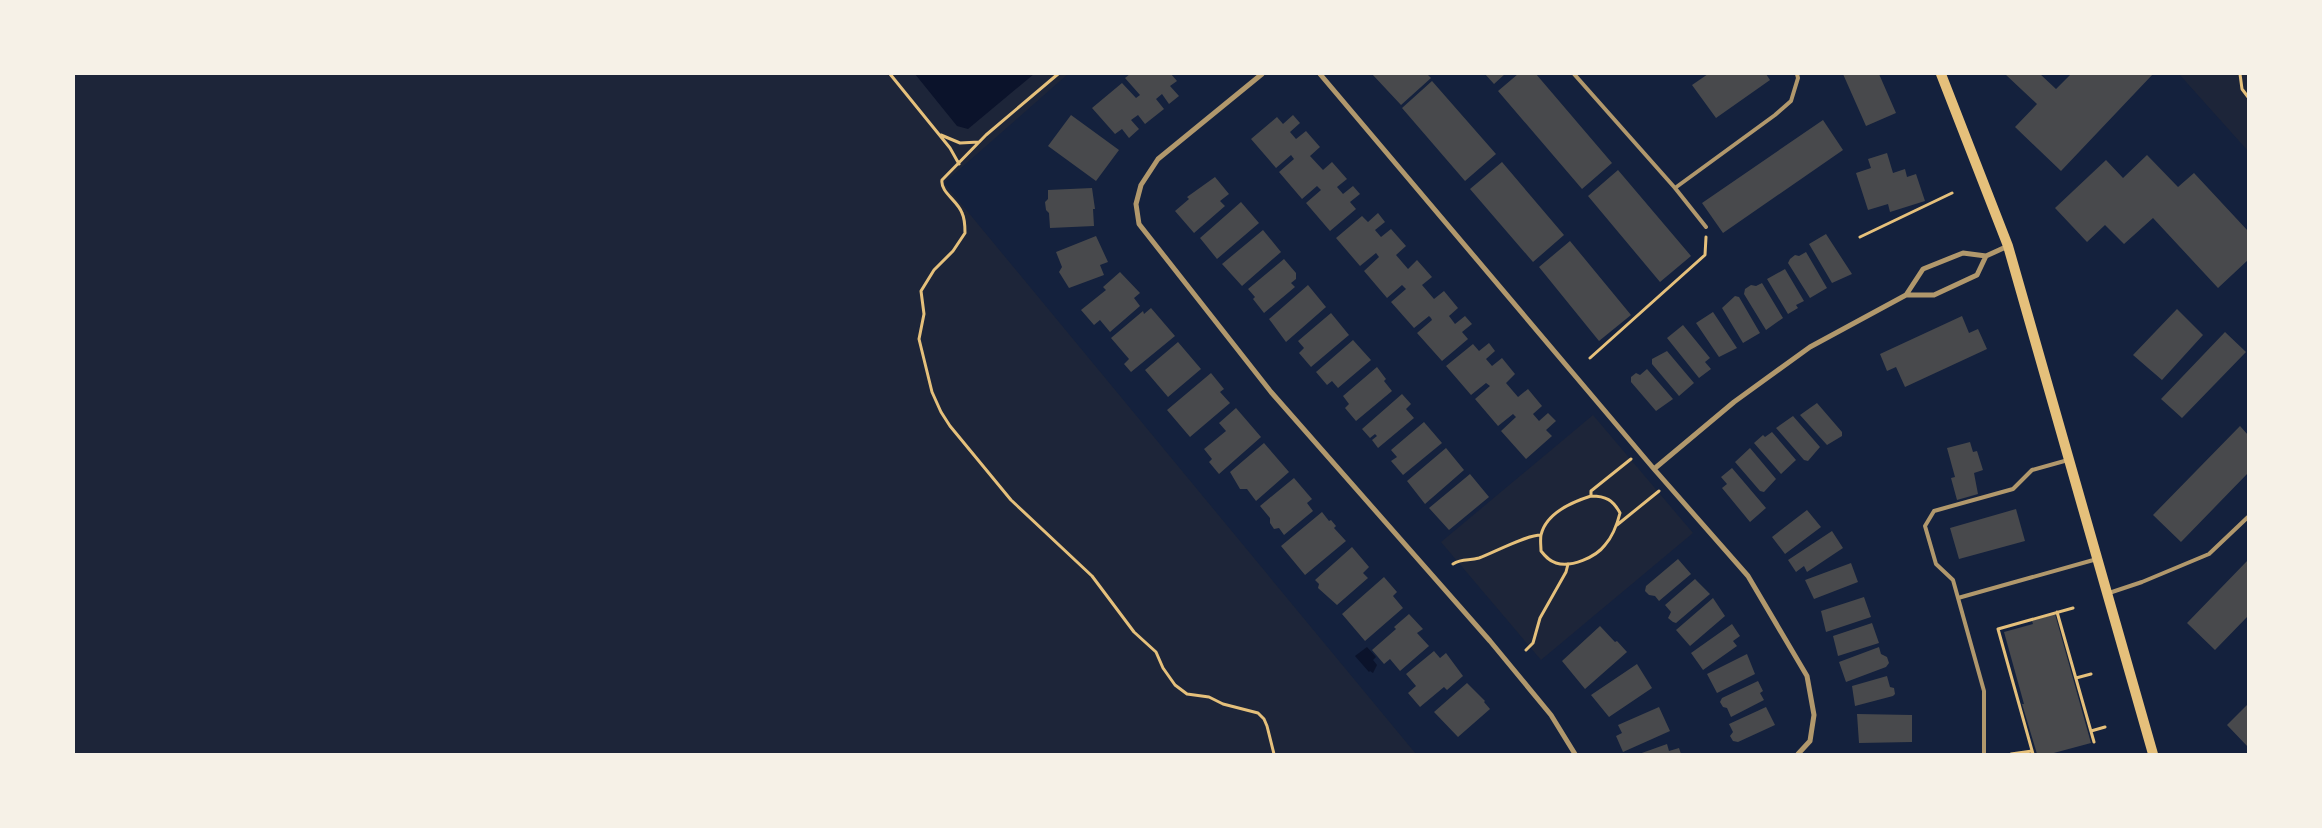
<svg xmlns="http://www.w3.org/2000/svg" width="2322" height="828" font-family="Manrope,sans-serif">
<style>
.green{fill:#1d2539}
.water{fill:#0b132b}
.building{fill:#48494c}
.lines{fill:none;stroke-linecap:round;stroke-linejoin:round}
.path{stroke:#e5c07b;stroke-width:3}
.service{stroke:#b1986c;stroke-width:4}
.minor{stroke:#b1986c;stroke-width:5}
.secondary{stroke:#e5c07b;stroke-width:10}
</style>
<rect width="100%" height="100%" fill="#14213d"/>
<path class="green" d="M74 74H1068L944 183 1416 754H74Z
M2179 74H2248V151Z
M1593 415 1693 533 1541 660 1441 542Z"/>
<path class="water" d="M915 74H1034L968 129 957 126Z
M1367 647 1376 657 1373 660 1377 665 1373 673 1370 671 1369 672 1355 656Z"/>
<path class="building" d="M1130 74H1171L1177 81 1170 86 1179 96 1169 104 1162 94 1156 99 1164 109 1145 124 1138 115 1131 120 1139 129 1129 138 1122 129 1115 134 1092 108 1122 83 1136 98 1140 95 1125 78Z
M1372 74H1427L1431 78 1401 105Z
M1485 74H1505L1494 84Z
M1518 74H1536L1612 163 1582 189 1498 91Z
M1708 74H1766L1770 80 1716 118 1692 85Z
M1843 74H1879L1896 113 1866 126Z
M2005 74H2040L2056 89 2071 74H2153L2061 171 2015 127 2037 104Z
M1432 81 1496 154 1465 181 1402 108Z
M1071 115 1119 150 1096 181 1048 146Z
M1293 115 1300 123 1290 132 1296 139 1306 131 1320 147 1310 156 1323 170 1332 162 1347 179 1337 187 1343 194 1353 186 1360 194 1350 202 1356 209 1330 231 1306 203 1321 190 1317 186 1302 199 1279 172 1294 159 1291 155 1276 168 1251 139 1277 117 1283 124Z
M1823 120 1843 150 1723 233 1702 203Z
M1887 153 1893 173 1905 169 1907 177 1916 174 1925 201 1890 212 1888 204 1868 210 1856 173 1871 168 1868 159Z
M2147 155 2178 187 2194 173 2248 231V260L2218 288 2153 218 2124 244 2105 225 2087 242 2055 208 2106 160 2123 178Z
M1502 162 1564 235 1533 262 1470 189Z
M1618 170 1691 256 1660 282 1588 196Z
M1215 177 1229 194 1220 201 1225 206 1194 233 1175 211 1189 199 1187 197Z
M1092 188 1095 209H1093L1094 226 1050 228 1049 213 1046 210 1045 202 1048 199V190Z
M1241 202 1259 223 1217 259 1200 238Z
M1378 213 1385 222 1375 230 1381 237 1391 229 1406 246 1396 255 1408 269 1417 260 1432 277 1422 285 1434 299 1444 291 1458 308 1449 316 1455 324 1465 316 1472 324 1462 332 1468 339 1442 361 1417 333 1432 320 1431 318 1429 316 1414 328 1391 302 1406 289 1402 285 1387 298 1364 271 1379 257 1376 253 1360 266 1336 238 1362 216 1368 222Z
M1263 230 1281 252 1242 286 1222 264Z
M1826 234 1852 274 1832 283 1809 244Z
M1096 236 1108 262 1100 265 1104 275 1069 288 1059 272 1062 267 1056 252Z
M1570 241 1631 315 1599 341 1539 267Z
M1806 252 1827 288 1810 298 1788 263 1790 259 1795 255 1799 256Z
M1284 259 1296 273V279L1291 283 1295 287 1264 313 1253 299 1255 297 1248 289Z
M1785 269 1804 301 1796 305 1798 308 1788 314 1767 279Z
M1120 272 1140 293 1134 298 1140 306 1110 332 1100 320 1094 325 1081 310 1106 290 1103 287Z
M1762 283 1783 318 1766 330 1744 294 1745 289 1751 285 1756 286Z
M1308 285 1326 307 1286 342 1269 319Z
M1735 296 1739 297 1760 333 1743 343 1722 308Z
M1151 308 1175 336 1131 372 1124 364 1129 359 1111 338 1143 311 1144 314Z
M2177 309 2203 335 2162 380 2133 355Z
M1713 312 1737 348 1719 357 1696 323Z
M1331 313 1349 335 1311 367 1299 353 1304 348 1298 341Z
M1962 316 1969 333 1978 329 1987 349 1905 387 1896 367 1887 371 1880 354Z
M1683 325 1710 358 1705 362 1711 369 1699 378 1667 338Z
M2225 332 2246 352 2182 418 2161 399Z
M1353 340 1371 360 1338 388 1332 381 1327 385 1316 372Z
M1178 342 1201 369 1168 397 1145 370Z
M1489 343 1495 351 1486 359 1492 366 1502 358 1515 374 1506 383 1518 397 1528 389 1542 406 1533 414 1539 421 1548 413 1556 421 1546 430 1552 436 1526 459 1501 431 1516 417 1513 414 1498 426 1475 399 1490 386 1486 383 1471 395 1446 366 1473 344 1479 351Z
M1667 351 1694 383 1679 396 1652 364V359Z
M1377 367 1386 379 1384 381 1392 391 1356 421 1345 408 1349 404 1343 396Z
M1647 369 1673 399 1656 411 1631 382V377L1636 373 1640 375Z
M1211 373 1224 389 1220 392 1230 403 1190 437 1167 410Z
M1402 394 1411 404 1406 409 1414 418 1378 448 1372 440 1377 436 1375 434 1370 438 1362 429Z
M1817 403 1842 432V436L1827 445 1800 415Z
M1236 408 1261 437 1219 474 1209 462 1212 459 1204 449 1226 431 1219 423Z
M1793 416 1820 447 1808 461 1804 460 1776 428Z
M1424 422 1442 443 1403 475 1391 461 1397 457 1391 450Z
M2240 426 2248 435V473L2181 542 2153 515Z
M1772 432 1796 460 1781 474 1754 443 1763 435 1765 437Z
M1970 442 1973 452 1977 451 1983 470 1974 473 1978 494 1957 500 1951 478 1955 477 1947 448Z
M1264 443 1289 472 1256 501 1247 489H1240L1230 472Z
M1446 448 1464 470 1425 504 1407 481Z
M1750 448 1776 479 1764 492 1760 491 1735 462Z
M1732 468 1766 508 1750 522 1722 488 1727 484 1721 477Z
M1470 474 1489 497 1449 530 1429 508Z
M1294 478 1312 499 1307 503 1313 511 1284 535 1279 528 1274 529 1270 523V518L1260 506Z
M2016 509 2025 541 1959 559 1950 528Z
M1807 510 1821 527 1785 554 1772 537Z
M1322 512 1329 521 1331 520 1336 526 1334 528 1346 541 1305 575 1281 546Z
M1832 531 1843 548 1807 572 1804 566 1796 572 1788 560Z
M1352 547 1369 567 1363 573 1368 578 1337 605 1318 588 1319 584 1315 580Z
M1678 559 1691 574 1659 601 1655 596 1649 595 1645 591 1646 586Z
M2248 560V616L2215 650 2187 623Z
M1851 563 1858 582 1814 599 1805 580Z
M1384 577 1397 592 1393 596 1403 608 1365 641 1342 614Z
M1695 579 1710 594 1676 623 1673 622 1668 618 1671 612 1665 605Z
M1864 597 1871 617 1826 632 1821 611Z
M1713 598 1725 616 1690 646 1676 630Z
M1409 614 1423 629 1417 633 1429 646 1400 671 1390 659 1384 664 1372 650 1396 629 1394 627Z
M2055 614 2091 743 2050 754H2037L2022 704H2024L2004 632 2033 624 2032 621Z
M1872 623 1879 643 1838 656 1833 636Z
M1732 624 1740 636 1733 641 1737 646 1703 670 1691 653Z
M1600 626 1615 642 1617 641 1627 652 1585 689 1562 661Z
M1879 647 1881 654 1887 657 1889 663 1886 667 1846 682 1839 662Z
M1434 651 1440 658 1446 653 1463 676 1447 690 1444 687 1420 707 1408 693 1416 686 1406 674Z
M1747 654 1755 674 1717 693 1707 674Z
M1637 664 1652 688 1609 717 1591 695Z
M1887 676 1890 687 1894 688 1895 694 1893 696 1855 706 1852 686Z
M1758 681 1763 691 1760 693 1764 700 1731 717 1727 708 1723 707 1720 702 1722 698Z
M1467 683 1485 701 1484 702 1490 709 1458 737 1434 712Z
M2248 704V747L2227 725Z
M1659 707 1670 731 1623 752 1616 736 1622 733 1618 725Z
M1766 707 1775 725 1738 742 1733 741 1730 736 1733 732 1729 724Z
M1857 714 1912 715V742L1859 743Z
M1667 744 1669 751 1679 748 1681 754H1639Z"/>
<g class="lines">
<path class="path" d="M890 74 950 148 959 164
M1058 74 986 135 942 180C940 192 958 201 962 213 965 219 965 226 965 233L953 251 934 270 921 291 924 314 919 339 932 392 941 412 950 426 1011 500 1092 576 1134 632 1156 652 1163 668 1175 685 1187 694 1209 697 1223 704 1258 713 1264 719 1267 726 1274 754
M2240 74 2242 89 2248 97
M941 135 960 143 979 142
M1860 237 1952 193
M1590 358 1705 255 1706 237
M1591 496C1606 496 1613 500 1620 513 1617 525 1613 536 1605 545 1596 557 1571 568 1556 563 1549 561 1545 556 1541 551 1541 546 1540 540 1541 535 1546 513 1572 502 1591 496Z
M1591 496V491L1631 459
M1617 525 1659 491
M1453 564C1462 558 1469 561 1479 558 1495 552 1526 535 1541 535
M2057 612 2094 742
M1526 650 1533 643 1540 618 1566 572 1568 564
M2076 678 2091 674
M2091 731 2105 727
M2011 754 2032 751
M2033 754 1998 629 2073 608"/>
<path class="service" d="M1574 74 1675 188 1706 227
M1675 188 1775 115 1791 101 1798 78 1797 74
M2109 593 2142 582 2209 554 2248 517
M1958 598 2097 559
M1984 754V691L1953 580 1936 564 1925 526 1934 511 2013 489 2032 470 2068 460"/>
<path class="minor" d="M1262 74 1158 159 1141 185 1136 204 1139 224 1271 392 1490 641 1551 715 1575 754
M1320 74 1654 469 1748 576 1807 676 1814 715 1810 741 1798 754
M1906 295 1923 269 1963 253 1986 256 2008 246
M1654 469 1734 402 1810 347 1906 295H1934L1977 275 1986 256"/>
<path class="secondary" d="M1941 74 2008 246 2153 754"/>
</g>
<rect width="2322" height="828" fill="none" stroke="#f6f1e7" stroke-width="150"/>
</svg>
